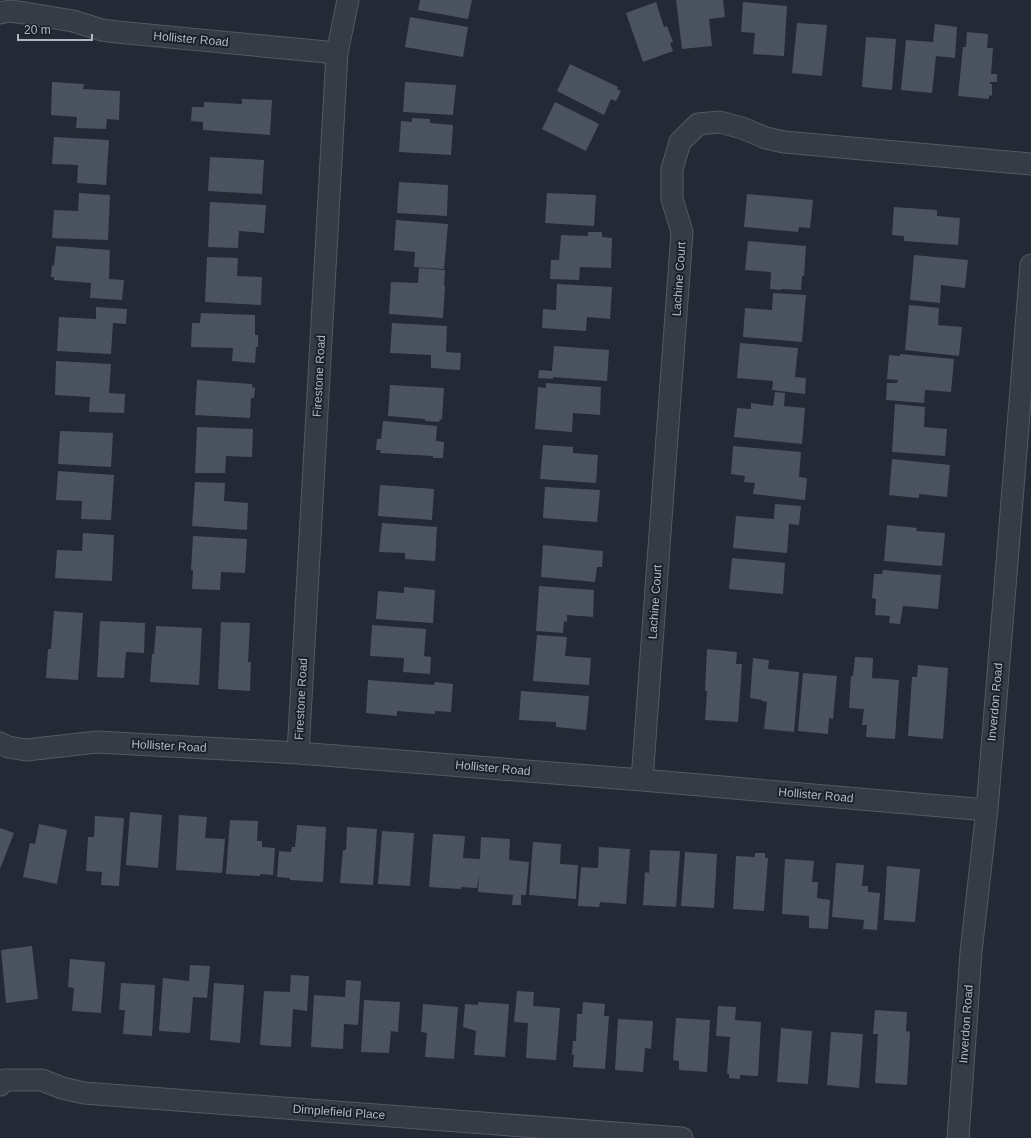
<svg xmlns="http://www.w3.org/2000/svg" width="1031" height="1138" font-family="Helvetica,sans-serif">
<style>
.building{fill:#4b5361}
.lines{fill:none;stroke-linecap:round;stroke-linejoin:round}
.street-casing{stroke:#545964;stroke-width:23}
.street{stroke:#363c46;stroke-width:21}
.labels{text-anchor:middle;dominant-baseline:central;stroke-width:4;stroke-linejoin:round;paint-order:stroke}
.street-label{font-size:12px;fill:#b1b6c3;stroke:#1b212b}
</style>
<rect width="100%" height="100%" fill="#232a35"/>
<path class="building" d="M420 0H472L468 19 418 10Z
M676 0H723L725 17 709 19 712 46 682 49Z
M656 2 664 27 667 26 673 42 670 43 673 51 643 62 626 13Z
M743 2 787 6 784 56 753 54 755 33 741 32Z
M410 17 468 27 463 57 405 47Z
M797 23 827 25 822 76 792 73Z
M935 24 957 27 955 58 936 56 932 93 901 90 906 40 933 42Z
M967 32 988 34 987 48H993L991 74H997V82H990V84H992V96L989 95V99L958 96 963 47H966Z
M866 37 896 39 892 90 862 87Z
M570 64 618 87 617 89 621 91 616 101 611 99 604 115 557 91Z
M52 82 84 84 83 89 120 91 119 120 107 119 106 129 76 128 77 117 51 115Z
M405 82 456 85 453 115 403 112Z
M242 99 272 100 270 135 203 130V122L191 121 192 107H204V102L242 104Z
M555 102 599 124 586 151 542 129Z
M412 118 430 119V123L453 125 451 155 399 152 401 121 412 122Z
M54 137 109 140 106 185 77 183 78 165 52 164Z
M210 157 264 160 262 194 208 191Z
M399 182 448 185 447 216 397 213Z
M79 193 110 195 108 240 52 238 54 210 78 211Z
M547 193 596 195 594 226 545 223Z
M747 194 813 200 810 228 799 227 798 232 744 227Z
M210 202 266 205 264 233 239 231 238 248 208 247Z
M894 207 937 210V216L960 218 958 245 904 241V236L892 235Z
M396 220 448 224 444 269 414 267 415 252 394 250Z
M588 232H602V237L612 238 611 268 580 267 579 280 550 279 551 260H559L561 235 588 236Z
M748 241 806 246 804 276H802L801 290 781 289V290L770 289 771 272 745 270Z
M56 246 110 250 109 279 124 280 122 300 90 298 91 283 54 280V277H51L52 265 54 266Z
M914 255 968 260 965 288 941 285 940 303 910 300Z
M207 257 238 258 237 276 262 277 261 305 205 302Z
M419 268 445 270 444 286H445L443 318 389 314 391 282 418 283Z
M557 284 612 287 610 319 587 317 586 331 542 328 543 309 556 310Z
M773 293 806 295 802 342 743 337 745 308 772 310Z
M909 305 939 308 938 325 962 327 959 356 905 350Z
M96 307 127 309 126 324 113 323 111 354 57 351 59 317 96 319Z
M201 313 255 315V335H258V347H256L255 363 232 361 233 348 191 347 192 323H200Z
M392 323 447 326 446 352 461 353 460 370 431 368V355L390 353Z
M740 343 798 348 795 377 806 378 805 394 772 390 773 381 737 378Z
M554 346 609 350 607 381 553 377V379L538 378 539 370 552 371Z
M900 354 954 359 951 392 925 390 924 403 886 400 887 383H897L898 380 887 379 889 355 900 356Z
M56 361 111 364 109 393 125 394 124 413 89 412 90 397 55 395Z
M197 380 252 384V387L255 388 254 398H251L250 418 195 415Z
M546 383 601 387 600 415 573 413 572 432 535 429 538 387 546 388Z
M390 385 444 388 442 420 440 419 439 422 425 421V419L388 416Z
M775 392 785 393 784 406 805 408 802 444 734 437 737 408 751 409V403L773 406Z
M895 404 925 407 924 427 947 429 945 456 892 452Z
M383 421 437 426 436 441 444 442 443 458H433V456L380 453 381 450H376L377 439H381Z
M197 427 253 429 252 457 226 456 225 473H195Z
M60 431 113 433 111 467 58 464Z
M543 445 573 447V453L598 455 596 483 540 479Z
M733 446 801 452 799 477 807 478 805 500 753 494 755 483 744 482 745 476 731 474Z
M892 459 950 465 947 497 919 494V498L889 495Z
M58 471 114 475 111 520 81 519 82 501 56 500Z
M195 482 225 483 224 501 248 503 247 530 192 526Z
M380 485 434 489 432 520 378 516Z
M545 487 600 490 597 522 543 518Z
M775 504 801 506 799 525 789 524 787 553 733 548 736 516 774 519Z
M382 523 437 527 435 561 405 559V553L379 552Z
M887 525 917 528 916 531 945 533 942 566 884 561Z
M83 533 114 535 112 581 55 578 57 550 82 551Z
M193 536 247 539 245 573 221 572 220 590 192 589 193 570H191Z
M543 545 603 551 602 567H597L595 582 541 577Z
M732 558 785 563 783 594 729 589Z
M883 570 941 575 938 609 903 606 900 624 889 623 890 616 875 615 876 599 872 598 874 574H882Z
M539 586 594 590 593 617 567 615V622L564 621 563 633 536 631Z
M404 587 435 590 433 623 376 619 378 591 404 593Z
M54 611 83 613 78 680 46 678 48 649H51Z
M100 621 145 623 144 653 126 652 124 678 97 677Z
M221 622 250 623 248 662H251L250 691 218 689Z
M372 625 426 629 424 656 431 657 430 674 403 672 404 658 370 656Z
M156 626 202 628 199 685 150 682 152 654H154Z
M537 635 567 637 565 656 591 658 589 685 533 681Z
M707 649 737 652 736 664H742L738 722 705 720 707 691H705Z
M855 657 873 658 872 678 899 680 895 739 866 737 867 725H862L864 709 849 708 851 676H853Z
M753 658 769 660 768 669 799 672 794 732 764 729 767 702 762 701V700L750 698Z
M918 665 948 668 943 739 908 736 912 677H917Z
M803 673 837 676 833 719 829 718 828 734 798 731Z
M368 680 434 685 435 682 453 684 451 712 435 711V714L397 711V716L366 713Z
M521 691 589 696 586 730 556 727V722L519 720Z
M130 812 162 815 158 868 126 865Z
M179 815 207 817 205 838 225 839 222 873 176 870Z
M95 816 124 818 119 886 101 885 102 872 86 871 88 837H94Z
M230 820 258 821 257 841H262V847L275 848 273 875 260 874V876L226 874Z
M39 824 67 830 57 884 23 877 30 843 35 844Z
M297 825 326 827 323 882 290 880V878L277 877 279 851 291 852 292 847H295Z
M347 827 377 829 373 885 340 883 343 850H346Z
M0 828 14 833 0 869Z
M382 831 414 833 410 886 378 884Z
M433 834 465 836 463 858 480 859 481 837 510 839 509 860 529 862 526 895H521V905H512L513 895 478 892 479 873 477 888 461 887V889L429 887Z
M533 842 561 844 560 864 578 865 576 899 529 895Z
M599 847 630 849 626 904 600 902 599 907 578 906 581 867 598 868Z
M650 850 680 851 676 907 643 905 645 872 649 873Z
M685 852 717 854 714 908 681 906Z
M755 853H765V858H768L764 911 733 909 736 856 755 857Z
M785 859 814 861 812 882H818L817 898 830 900 828 929 809 928V916L782 914Z
M836 863 864 865 862 886H868V892L880 893 877 930 863 929 864 920 832 917Z
M887 866 920 869 915 922 884 920Z
M32 946 38 999 6 1003 1 950Z
M70 959 105 962 101 1013 72 1011 74 988 68 987Z
M190 965 210 966 207 998 193 997 190 1033 159 1031 163 978 189 981Z
M291 975 309 976 307 1011 293 1009 291 1047 260 1045 264 991 290 992Z
M346 980 361 981 358 1025 344 1024 343 1049 311 1047 314 995 345 997Z
M121 983 155 985 152 1036 123 1034 125 1010H119Z
M214 983 244 985 240 1043 210 1040Z
M517 991 534 992 533 1006 560 1008 556 1060 526 1058 528 1023 514 1022Z
M364 1000 400 1002 398 1032 391 1031 389 1053 361 1052Z
M478 1002 509 1004 505 1057 474 1055 476 1031 463 1027 465 1004 478 1005Z
M583 1002 605 1004 604 1016H609L605 1069 573 1067 574 1055H572L573 1041H576L577 1014H582Z
M423 1004 458 1007 454 1059 425 1057 427 1033 421 1032Z
M718 1006 736 1007 735 1020 761 1022 758 1076 740 1075V1079L729 1078V1074H727L730 1037 716 1036Z
M875 1010 907 1012 906 1031 910 1032 907 1085 875 1083 878 1034H873Z
M676 1018 710 1020 707 1072 679 1070V1061L673 1060Z
M618 1019 653 1021 651 1049 645 1048 643 1072 615 1070Z
M781 1028 812 1031 808 1084 777 1082Z
M831 1032 863 1034 859 1088 827 1085Z"/>
<g class="lines">
<defs>
<path id="street" d="M0 13 10 11 25 13 73 21 102 30 117 32 337 53
M0 743 8 747 26 750 97 742 298 753 642 780 987 810
M298 753 337 53 348 0
M642 780 682 232 672 199V169L680 142 698 124 720 122 742 128 766 138 784 142 1031 164
M0 1085 5 1080H42L62 1088 84 1093 682 1138
M958 1138 971 952 987 810 1031 265"/>
</defs>
<use href="#street" class="street-casing"/>
<use href="#street" class="street"/>
</g>
<g class="labels">
<g class="street-label">
<text transform="translate(191 39) rotate(5)">Hollister Road</text>
<text transform="translate(679 279) rotate(-86)">Lachine Court</text>
<text transform="translate(319 376) rotate(-87)">Firestone Road</text>
<text transform="translate(655 602) rotate(-86)">Lachine Court</text>
<text transform="translate(301 699) rotate(-87)">Firestone Road</text>
<text transform="translate(995 702) rotate(-85)">Inverdon Road</text>
<text transform="translate(169 746) rotate(3)">Hollister Road</text>
<text transform="translate(493 768) rotate(5)">Hollister Road</text>
<text transform="translate(816 795) rotate(5)">Hollister Road</text>
<text transform="translate(966 1024) rotate(-86)">Inverdon Road</text>
<text transform="translate(339 1112) rotate(4)">Dimplefield Place</text>
</g>
</g>
<path d="M18 34v6h74v-6" fill="none" stroke="#b1b6c3" stroke-width="2"/>
<text x="24" y="34" font-size="12" fill="#b1b6c3" stroke="#1b212b" stroke-width="3" paint-order="stroke">20 m</text>
</svg>
